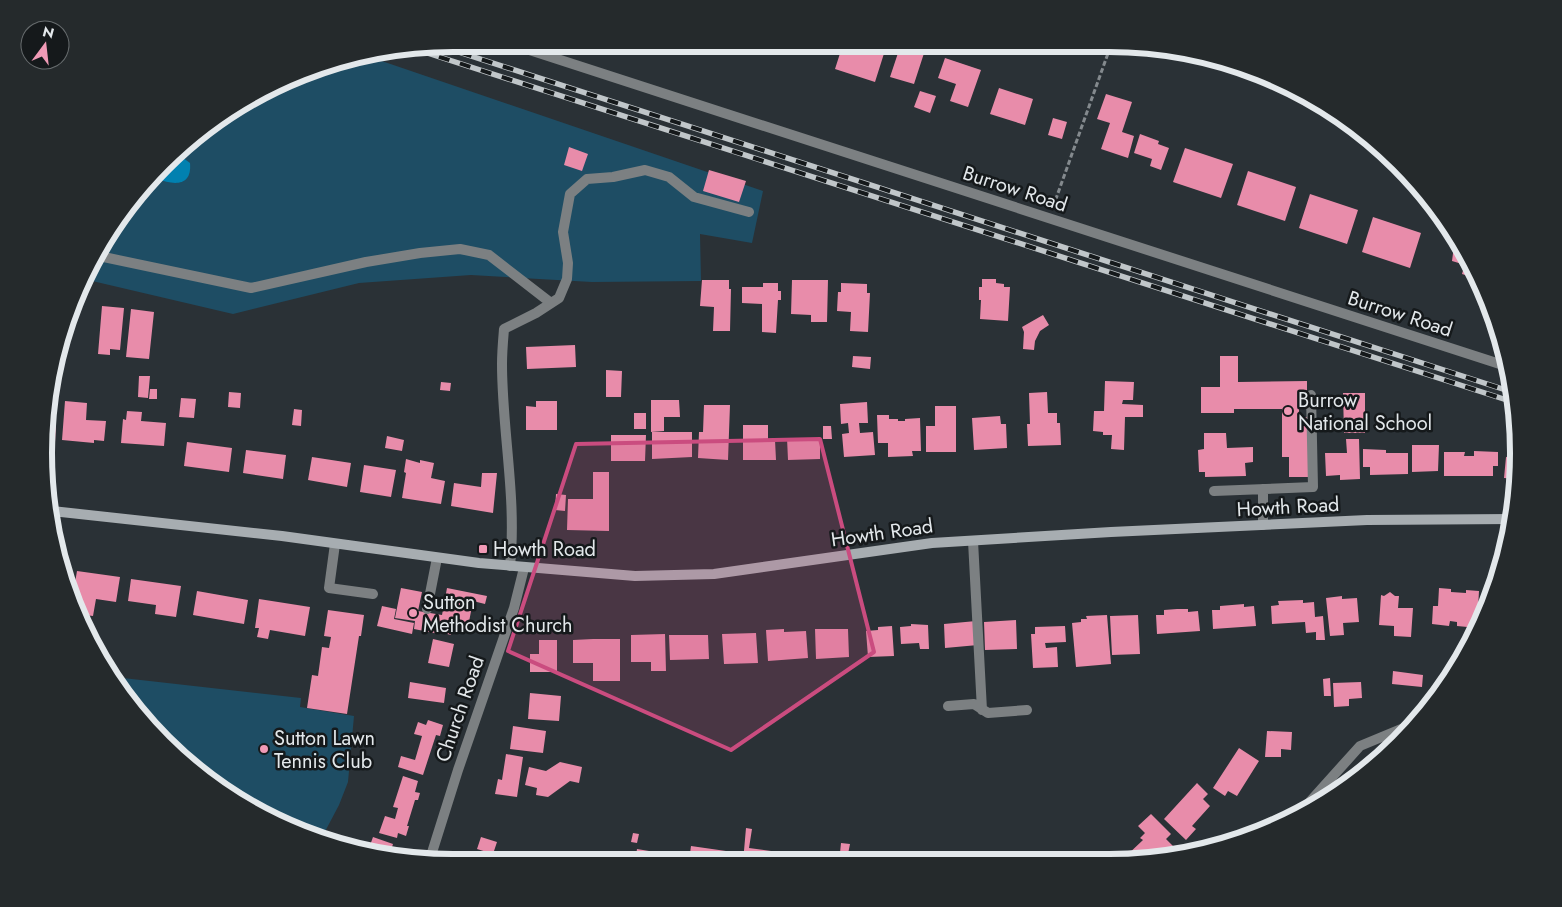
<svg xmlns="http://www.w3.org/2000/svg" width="1562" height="907" font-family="Jost,sans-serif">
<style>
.green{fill:#1e4d64}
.water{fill:#0181b0}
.building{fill:#e88caa}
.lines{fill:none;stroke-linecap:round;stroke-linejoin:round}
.path{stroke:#848a8e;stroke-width:3;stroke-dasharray:5 2.5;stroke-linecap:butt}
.lane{stroke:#7c8082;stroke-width:10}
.street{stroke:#7c8082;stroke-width:10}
.secondary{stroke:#a7adb1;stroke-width:10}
.rail-casing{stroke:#c0c6c9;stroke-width:5.5}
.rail{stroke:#15191b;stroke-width:4;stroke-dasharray:11;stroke-linecap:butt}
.marked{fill:#ca4c7f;fill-opacity:0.2;stroke:#ca4c7f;stroke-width:4;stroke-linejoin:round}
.poi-dot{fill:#f09ab6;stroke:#15191b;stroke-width:2}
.labels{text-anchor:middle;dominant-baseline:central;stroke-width:5;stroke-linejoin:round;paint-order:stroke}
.street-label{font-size:20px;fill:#e3e8eb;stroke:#15191b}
.poi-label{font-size:20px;fill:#e3e8eb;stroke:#15191b;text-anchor:start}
.rim{fill:none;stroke:#e3e8eb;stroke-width:6}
</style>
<rect width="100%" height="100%" fill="#2a3136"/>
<path class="green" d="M370 57 763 191 752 243 700 234 701 281 592 282 471 275 359 283 233 314 88 280 113 226 204 128 322 65Z
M114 677 301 698 300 707 354 716 348 782 339 805 320 841 226 794 129 703Z"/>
<path class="water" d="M179 155 190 163C192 187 174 185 157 179Z"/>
<path class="building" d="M751 44H768L766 50Z
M843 44H887L875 82 835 69Z
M901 44H927L914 84 890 77Z
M945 58 981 70 968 107 950 101 956 84 938 78Z
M999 88 1033 99 1025 125 990 114Z
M920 91 936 96 930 113 914 107Z
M1106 94 1132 102 1122 132 1134 136 1128 158 1101 149 1110 123 1097 119Z
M1053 118 1067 122 1062 139 1048 135Z
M1140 134 1159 141 1158 144 1169 148 1161 170 1150 166 1152 159 1134 153Z
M569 147 588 154 582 171 564 165Z
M1185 148 1233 164 1221 198 1173 182Z
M709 170 746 181 739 202 703 191Z
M1248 171 1296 187 1285 221 1237 205Z
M1310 194 1358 210 1347 244 1299 228Z
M1373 217 1421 233 1410 268 1362 252Z
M1455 238 1473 271 1478 279 1462 274 1464 267 1461 265 1462 264 1452 261Z
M982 279H996V283L1004 284V287H1010L1008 321 980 319 981 300H979V287H982Z
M702 280H729V289H731L730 331H713L714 307 700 306Z
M792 280H828L827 322H811V315L791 314Z
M763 283H778V291H781V300H778L776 333 762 332V304L742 303V287H763Z
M841 283 867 284V293H870L868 332 850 331 851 312 837 311 838 292H841Z
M102 306 124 308 120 350 110 349V355L98 354Z
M131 309 154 312 149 359 126 357Z
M1043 315 1049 325 1040 331 1035 341 1034 350 1023 349 1024 332 1022 327Z
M575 345 576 367 527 369 526 347Z
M853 356 871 357 870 369 852 367Z
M1220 356H1238V382L1307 381V400H1299V417H1308V477H1289V457H1282V409H1234V413H1201V387H1220Z
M606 370 622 371 621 397H606Z
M139 376H150L148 398 138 397Z
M1105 381 1134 382 1133 400H1123L1122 404 1143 405V417H1125L1124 450 1111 449 1112 435H1103V432L1093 431 1094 411H1104Z
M441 382 451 383 450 391 440 390Z
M150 389H157V399H149Z
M229 392 241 393 240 408 228 407Z
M1047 392 1048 413H1057V423H1060L1061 445 1028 446 1027 424H1030L1029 393Z
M1343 393H1365V433H1344Z
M181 398 196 399 194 418 179 417Z
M651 400H679L680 417H664V431L651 432Z
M65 401 87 403 86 420 106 421 104 441 94 440V443L62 440Z
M536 401H557V430H526V406L536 407Z
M867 402 868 423H859L860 433 873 432 875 455 844 457 842 434 849 433 848 423 841 424 840 404Z
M704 405H730L728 460 698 458 699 432H703Z
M935 406H956V452H926V426H935Z
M294 409 302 410 301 426 292 425Z
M127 411 142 412 141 421 166 423 164 446 121 443 123 419 126 420Z
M634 413H646V429H634Z
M877 415H889V419H898V421H905V419L920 418 921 451H912L913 456 888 457V443H878Z
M1000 416 1001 424H1006L1007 448 974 450 972 418Z
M51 419H54L53 426H56L55 442 48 441Z
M743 425H768V440H775L776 460H743Z
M823 426H831L832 439H823Z
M652 432H692V457L652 459Z
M1204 433H1226L1227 448 1253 447V462L1245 463 1246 476 1205 477V472H1199L1198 450 1204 449Z
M611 435H646L645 461H611Z
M387 436 404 440 402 451 385 448Z
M787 438H820V459L788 460Z
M1346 439H1359L1360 479 1340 480V475L1326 476 1325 453H1347Z
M187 442 232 448 229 472 184 466Z
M1412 445H1439L1438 471 1412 472Z
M1363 449 1386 450V453H1408V474L1370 475V467H1363Z
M246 450 286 455 283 479 243 473Z
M1474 451 1498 452V466H1493V476H1444V452H1465L1464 456H1474Z
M312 457 351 463 347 487 308 480Z
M1506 457 1518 458 1516 479 1504 478Z
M406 459 420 463V460L434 463 431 478 445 481 441 504 402 498 406 473 404 472Z
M364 465 396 470 391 497 360 492Z
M593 472H609V531L567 530 568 499H593Z
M482 473H497L493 513 451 506 454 483 481 487Z
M556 494 566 495 565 511 555 510Z
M77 571 120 577 116 602 96 599 93 616 77 614 72 600Z
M131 579 181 586 176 617 155 614 156 605 128 601Z
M401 588 422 592 418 611 442 615 447 588 487 596 485 604 473 601 468 627 453 624 451 635 440 632 439 634 414 629 415 621 395 618Z
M1439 588 1451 589V592L1466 593V590L1479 591 1478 609H1483L1482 620 1478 628 1457 626V622L1450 621 1449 626 1432 624 1433 606H1438Z
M197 591 248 600 244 624 193 615Z
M1390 592 1395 596H1399L1398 608H1413L1411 637 1394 636V626L1379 625 1381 595 1384 596Z
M1342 596V599L1357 598 1359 622 1343 623 1344 635 1330 636 1326 598Z
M259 599 310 607 305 636 270 630 268 639 257 637 259 628H255Z
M1303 600V603L1314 602 1315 617 1323 616 1325 640H1316V632L1306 633 1305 622 1272 624 1271 606 1279 605 1278 601Z
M1244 604V607L1254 606 1256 626 1213 629 1212 610H1220V606Z
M382 606 396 609 394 619 414 623 412 634 377 626Z
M1177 609H1188V612L1198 611 1200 631 1157 634 1156 615H1164V610Z
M328 610 364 615 361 636H359L347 714 307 708 312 675 318 676 322 647 329 648 331 637 324 636Z
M1107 615 1111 664 1076 667 1072 623 1081 622V619H1087L1086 616Z
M1138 615 1140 654 1112 655 1110 616Z
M1016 620 1017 649 985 650 984 622Z
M976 621 978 645 945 648 944 624Z
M911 624 928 625 929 649H920L919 643 901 644 900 627 911 626Z
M892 626 894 656 868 657 866 631 878 630V627Z
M1065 626 1066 642 1045 643 1046 648 1057 647 1058 667 1033 668 1031 634H1035V627Z
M784 629V632L806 631 808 658 768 661 766 630Z
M815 629H848L849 657 816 659Z
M756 633 758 663 724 664 722 634Z
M665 634 666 671H651V662H631V635Z
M669 635H708L709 659 670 660Z
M433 639 454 644 449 667 428 663Z
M593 639H620V681H593V663H573V640Z
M539 640H557V672H530V654H539Z
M1393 671 1423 675 1422 687 1392 684Z
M1330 678 1331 696H1324L1323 679Z
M410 682 446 688 444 703 408 698Z
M1361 682 1362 698 1349 699V706L1334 707 1333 683Z
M122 691 134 693 133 707 129 703Z
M530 693 561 696 559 721 528 719Z
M428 720 443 725 440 736 436 735 423 775 398 767 401 756 415 760 422 736 414 734 418 722 426 725Z
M513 726 546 731 543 753 510 749Z
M1267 731 1292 732 1291 750 1281 749V757H1265Z
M1239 748 1259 761 1237 796 1228 791 1225 796 1213 788Z
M506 754 523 757 517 797 495 794 498 779 502 780Z
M560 762 582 767 579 783 570 781 548 797 536 795 537 788 525 785 529 767 546 771Z
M403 776 418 781 415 792 420 793 418 800H415L407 826H409L406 836 398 833 397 838 379 833 385 816 395 819 398 808 393 807Z
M1197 783 1208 794 1203 799 1210 806 1192 826 1196 829 1186 840 1164 819Z
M1151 814 1171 834 1166 839 1173 846 1162 857 1130 862 1125 857 1143 840 1140 838 1145 833 1138 826Z
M746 828 752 829 749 848 793 854 792 862H743Z
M633 833 639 834 637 843 631 842Z
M373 837 393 844 392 847 404 851 401 857 368 851Z
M481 837 497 842 493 854 477 849Z
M841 843 850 844 848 854 840 853Z
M691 846 740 853 738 862 689 861Z
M637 849 685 857 684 862H635Z
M481 852 494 862H472Z
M585 855 626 861 625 862H584Z
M1120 856 1126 862H1114Z"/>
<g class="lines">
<path class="path" d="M1053 207 1111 45"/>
<path class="lane" d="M99 256 251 288 366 262 420 253 460 249 489 255 551 303
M1214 491 1313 487 1311 395
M1263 525V489
M335 544 329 588 373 594
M510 566C517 498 502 431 502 364 502 352 503 341 504 329L536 313 559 298 567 279 568 263 563 232 570 194 587 179 613 177 645 170 669 177 694 197 749 212
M427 609 437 558"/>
<path class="street" d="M511 44 1509 367
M973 541 982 710
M948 706 974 704 988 713 1027 710
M1297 816 1360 746 1401 729H1410
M1242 841 1256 830 1267 829
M429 862 458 770 514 608 524 568"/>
<path class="secondary" d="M52 511 282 536 479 563 635 576 714 574 932 543 1111 532 1367 520 1512 519"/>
<defs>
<path id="rail" d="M440 46 1512 392
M418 50 1513 402"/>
</defs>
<use href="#rail" class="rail-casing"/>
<use href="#rail" class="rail"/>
</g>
<path class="marked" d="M820 439 874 652 731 750 508 651 576 444Z"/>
<g class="poi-dot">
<circle cx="1288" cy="411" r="5"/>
<rect x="478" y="544" width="10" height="10" rx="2.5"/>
<circle cx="413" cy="613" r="5"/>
<circle cx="264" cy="749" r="5"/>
</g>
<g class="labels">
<g class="street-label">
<text transform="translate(1015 189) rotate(18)">Burrow Road</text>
<text transform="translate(1400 314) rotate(18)">Burrow Road</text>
<text transform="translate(1288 507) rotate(-3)">Howth Road</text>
<text transform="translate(882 533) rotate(-8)">Howth Road</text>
<text transform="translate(460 709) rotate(-71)">Church Road</text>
</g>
<g class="poi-label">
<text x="1298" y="400">Burrow<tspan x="1298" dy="23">National School</tspan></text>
<text x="493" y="549">Howth Road</text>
<text x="423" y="602">Sutton<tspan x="423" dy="23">Methodist Church</tspan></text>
<text x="274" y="738">Sutton Lawn<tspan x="274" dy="23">Tennis Club</tspan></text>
</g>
</g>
<path d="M0 0H1562V907H0ZM453 52H1109A401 401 0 0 1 1510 453V453A401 401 0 0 1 1109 854H453A401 401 0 0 1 52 453V453A401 401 0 0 1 453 52Z" fill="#252a2c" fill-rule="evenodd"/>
<path class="rim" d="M453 52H1109A401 401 0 0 1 1510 453V453A401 401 0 0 1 1109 854H453A401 401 0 0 1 52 453V453A401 401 0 0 1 453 52Z"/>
<g transform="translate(45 45) rotate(15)"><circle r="24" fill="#15191b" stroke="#676c6e"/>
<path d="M0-4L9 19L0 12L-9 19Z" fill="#f09ab6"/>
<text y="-8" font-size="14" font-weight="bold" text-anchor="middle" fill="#e3e8eb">N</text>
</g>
</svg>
